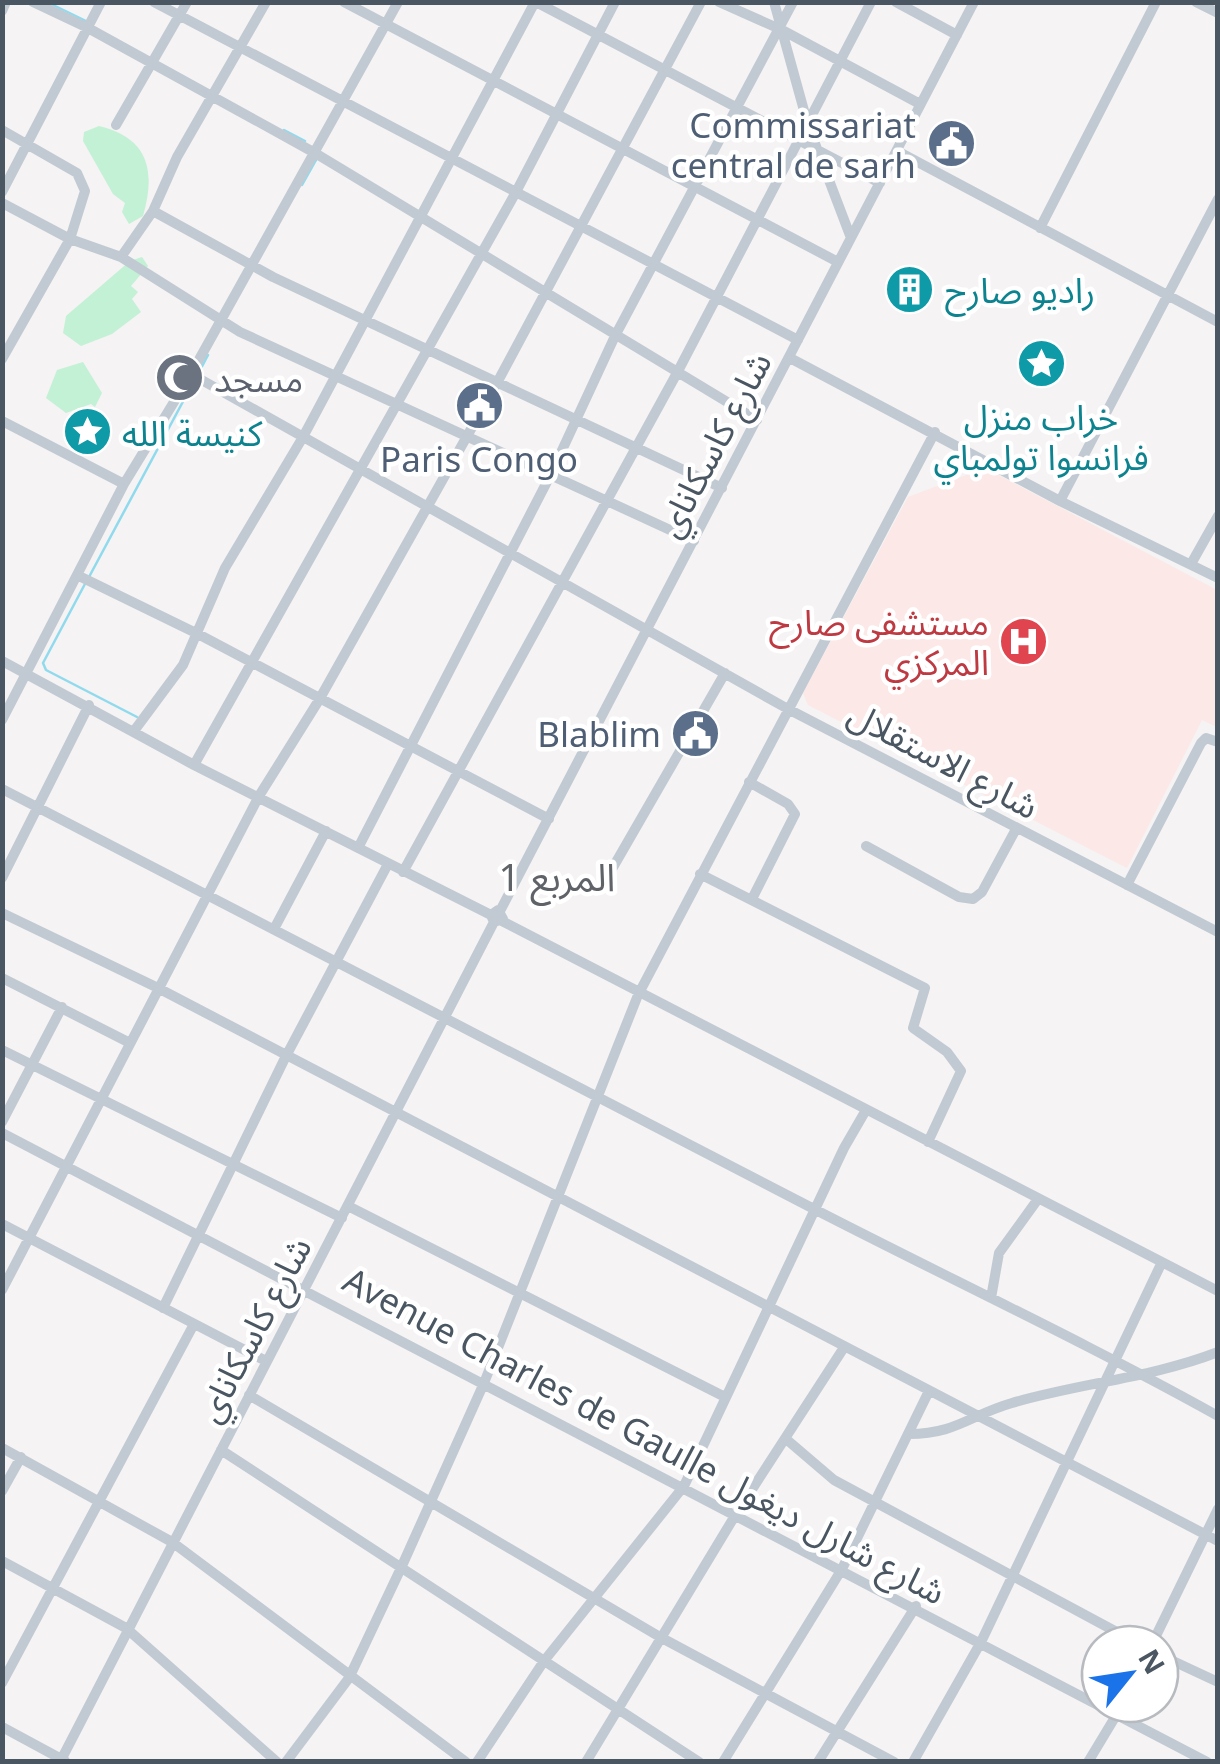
<svg xmlns="http://www.w3.org/2000/svg" width="1220" height="1764" font-family="'Noto Sans','Noto Sans Arabic',sans-serif">
<style>
.medical{fill:#fce8e6}
.green{fill:#c3f1d5}
.lines{fill:none;stroke-linecap:round;stroke-linejoin:round}
.stream{stroke:#90daee;stroke-width:2.5}
.minor{stroke:#c1cad2;stroke-width:10}
.labels{text-anchor:middle;dominant-baseline:central;stroke-width:9;stroke-linejoin:round;paint-order:stroke}
.service-label{font-size:35px;fill:#4e5e75;stroke:#fff;text-anchor:end}
.culture-label{font-size:35px;fill:#0d838f;stroke:#fff;text-anchor:start}
.worship-label{font-size:35px;fill:#5b616d;stroke:#fff;text-anchor:start}
.street-label{font-size:35px;fill:#4a5661;stroke:#fff}
.health-label{font-size:35px;fill:#be3a42;stroke:#fff;text-anchor:end}
.neighbourhood-label{font-size:38px;fill:#5f6368;stroke:#fff}
</style>
<rect width="100%" height="100%" fill="#f5f3f3"/>
<path class="medical" d="M985 468 1217 590V727L1202 720 1127 868 808 705 803 693 908 497Z"/>
<path class="green" d="M99 126C149 138 156 171 143 216L129 224 122 212 125 203 113 194 83 141 84 132Z
M142 257 148 266 131 286 138 292 132 299 141 312 112 334 81 346 63 333 66 316 130 261Z
M83 362 102 393 95 407 91 404 66 413 46 398 57 370Z"/>
<g class="lines">
<path class="stream" d="M47 2 86 21
M284 130 305 141
M302 185 316 160
M198 374 208 355
M89 577 194 381
M86 582 43 663 46 670 137 717"/>
<path class="minor" d="M33 2 88 28 315 153 757 420
M154 2 798 340
M344 2 838 262
M536 2 880 183
M719 2 782 30 920 104
M774 2 808 125 851 238
M896 2 957 35
M1196 2 1218 13
M2 11 6 2
M116 125 187 2
M2 130 77 173 85 191 70 239 2 359
M897 151 1218 322
M2 192 101 2
M2 203 70 239 121 257 240 332 694 541
M153 211 273 277 722 488
M1040 228 1156 2
M121 257 153 211 177 157 266 2
M790 358 1060 501 1218 578
M191 374 788 709 1218 932
M2 421 124 484
M1060 501 1218 199
M1191 564 1218 516
M79 576 198 634 549 819
M2 661 194 765 491 915 494 922 503 919 498 910 491 915
M2 720 124 484 191 374 398 2
M134 731 183 665 225 568 303 437 535 2
M194 765 516 192 615 2
M749 782 788 804 795 814 753 897
M2 789C274 927 544 1068 814 1209 948 1278 1085 1342 1218 1416
M866 846 959 897 973 899 982 892 1016 829
M358 848 551 474 615 336 793 2
M403 872 677 373 871 2
M700 874 925 988 913 1028 947 1052 961 1071 928 1142
M608 876 725 673
M2 878 89 705
M1127 885 1201 743 1206 738 1218 742
M500 911 974 2
M2 913 156 987 1218 1541
M502 921 1218 1291
M274 929 326 831
M2 978 130 1043
M2 1050 342 1218
M2 1122 62 1007
M2 1133 1207 1762
M348 1206 725 1397
M2 1224 266 1361
M2 1290 259 796 319 700 498 381 701 2
M991 1298 999 1253 1038 1199
M163 1308 285 1058 388 864
M249 1395 660 1637 894 1762
M909 1434C956 1434 970 1415 1012 1403 1080 1383 1151 1378 1218 1352
M786 1439 834 1480 1139 1644
M2 1448 172 1542 466 1762
M221 1450 699 1762
M2 1491 21 1457
M2 1561 126 1628 277 1762
M1152 1644 1218 1509
M1160 1655 1218 1682
M2 1683 194 1324
M2 1727 65 1761
M60 1762 494 922
M286 1762 349 1678 401 1568 484 1383 638 995 935 432
M477 1762 544 1661 684 1486 844 1148 866 1110
M586 1762 736 1514 843 1349
M723 1762 842 1569 928 1393
M818 1762 916 1606
M913 1762 981 1642 1162 1262
M1088 1762 1123 1704"/>
</g>
<defs>
<symbol id="civic-disc" viewBox="-11 -11 22 22"><circle r="9.5" fill="#5c6f8a" stroke="#fff"/><path d="M-.6-6.5H3V-4.5H.6V-3L4-1V1h2V6H-6V1h2V-1L-.6-3ZM-1.2 2.5V6h2.4V2.5Z" fill="#fff"/></symbol>
<symbol id="building-disc" viewBox="-11 -11 22 22"><circle r="9.5" fill="#0f9aa8" stroke="#fff"/><path d="M-4-6H4V6H1V3H-1V6H-4ZM-2.5-4.3h1.7v1.8h-1.7ZM.8-4.3h1.7v1.8H.8ZM-2.5-1h1.7V.8h-1.7ZM.8-1h1.7V.8H.8Z" fill="#fff"/></symbol>
<symbol id="sight-disc" viewBox="-11 -11 22 22"><circle r="9.5" fill="#0f9aa8" stroke="#fff"/><path d="M0-6L1.8-2.2L6-1.7L2.9 1.2L3.7 5.4L0 3.3L-3.7 5.4L-2.9 1.2L-6-1.7L-1.8-2.2Z" fill="#fff"/></symbol>
<symbol id="mosque-disc" viewBox="-11 -11 22 22"><circle r="9.5" fill="#6b7280" stroke="#fff"/><path d="M3.5-4.9A6 6 0 1 0 3.5 4.9A5 5 0 1 1 3.5-4.9Z" fill="#fff"/></symbol>
<symbol id="hospital-disc" viewBox="-11 -11 22 22"><circle r="9.5" fill="#e0444e" stroke="#fff"/><path d="M-5-5h3v3.5h4V-5h3V5h-3V1.5h-4V5h-3Z" fill="#fff"/></symbol>
</defs>
<g fill-rule="evenodd">
<use href="#civic-disc" x="924" y="116" width="55" height="55"/>
<use href="#building-disc" x="882" y="262" width="55" height="55"/>
<use href="#sight-disc" x="1014" y="336" width="55" height="55"/>
<use href="#mosque-disc" x="152" y="350" width="55" height="55"/>
<use href="#civic-disc" x="452" y="378" width="55" height="55"/>
<use href="#sight-disc" x="60" y="404" width="55" height="55"/>
<use href="#hospital-disc" x="996" y="614" width="55" height="55"/>
<use href="#civic-disc" x="668" y="706" width="55" height="55"/>
</g>
<g class="labels">
<g class="service-label">
<text x="916" y="124">Commissariat<tspan x="916" dy="40">central de sarh</tspan></text>
<text x="479" y="458" text-anchor="middle">Paris Congo</text>
<text x="661" y="733">Blablim</text>
</g>
<g class="culture-label">
<text x="945" y="289">راديو صارح</text>
<text x="1041" y="416" text-anchor="middle">خراب منزل<tspan x="1041" dy="40">فرانسوا تولمباي</tspan></text>
<text x="122" y="432">كنيسة الله</text>
</g>
<g class="worship-label">
<text x="214" y="378">مسجد</text>
</g>
<g class="street-label">
<text transform="translate(713 444) rotate(-62)">شارع كاسكاناي</text>
<text transform="translate(944 759) rotate(28)">شارع الاستقلال</text>
<text transform="translate(253 1329) rotate(-62)">شارع كاسكاناي</text>
<text transform="translate(645 1435) rotate(28)">Avenue Charles de Gaulle شارع شارل ديغول</text>
</g>
<g class="health-label">
<text x="989" y="621">مستشفى صارح<tspan x="989" dy="40">المركزي</tspan></text>
</g>
<g class="neighbourhood-label">
<text x="557" y="876">المربع 1</text>
</g>
</g>
<rect width="1220" height="1764" fill="none" stroke="#4a5661" stroke-width="10"/>
<g transform="translate(1130 1674) rotate(60)"><circle r="48" fill="#ffffff" stroke="#b7bbc0" stroke-width="2.5"/>
<path d="M0-8L18 38L0 25L-18 38Z" fill="#1a73e8"/>
<text y="-15" font-size="28" font-weight="bold" text-anchor="middle" fill="#4a5661">N</text>
</g>
</svg>
